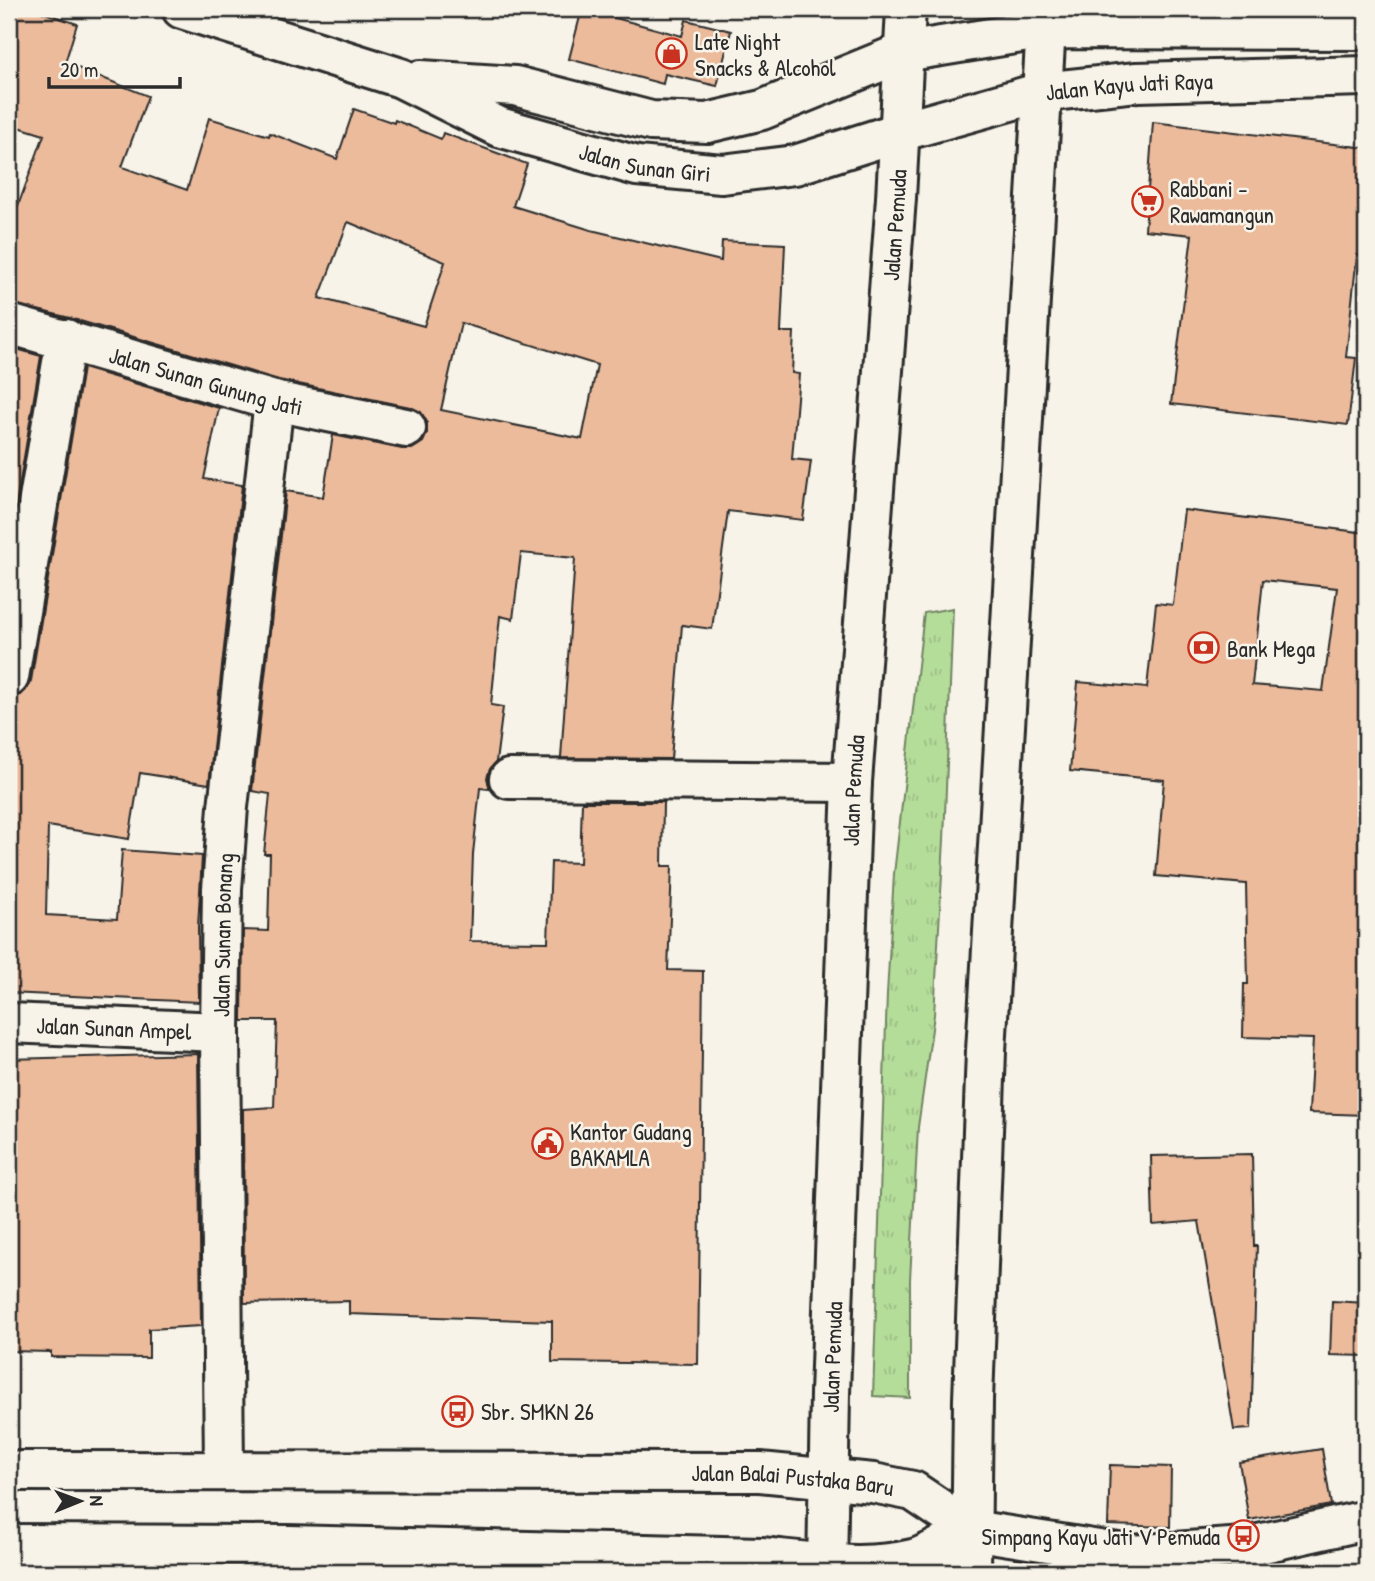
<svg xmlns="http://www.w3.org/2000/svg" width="1375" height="1581" font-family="'Patrick Hand',sans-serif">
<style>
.grass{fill:url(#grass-tufts);stroke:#708462;stroke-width:2}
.building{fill:#ecbb9c;stroke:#2b2b2b;stroke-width:2;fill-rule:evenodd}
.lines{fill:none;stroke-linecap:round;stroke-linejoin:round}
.minor-casing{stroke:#2b2b2b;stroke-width:44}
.tertiary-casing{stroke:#2b2b2b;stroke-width:44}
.secondary-casing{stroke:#2b2b2b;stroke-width:44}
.primary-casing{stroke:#2b2b2b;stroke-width:44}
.minor{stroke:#f7f3e8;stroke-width:38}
.tertiary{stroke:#f7f3e8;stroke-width:38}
.secondary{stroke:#f7f3e8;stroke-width:38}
.primary{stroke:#f7f3e8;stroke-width:38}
.labels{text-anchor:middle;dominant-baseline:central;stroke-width:5;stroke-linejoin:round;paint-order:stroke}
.poi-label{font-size:23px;fill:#2b2b2b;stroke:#f7f3e8;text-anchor:start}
.street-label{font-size:23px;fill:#2b2b2b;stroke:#f7f3e8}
</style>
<defs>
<pattern id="grass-tufts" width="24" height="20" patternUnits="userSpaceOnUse" patternTransform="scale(1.75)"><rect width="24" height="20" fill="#b5dd9a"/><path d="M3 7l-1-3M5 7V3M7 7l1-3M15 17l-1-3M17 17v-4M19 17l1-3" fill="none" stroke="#9cbe85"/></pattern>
</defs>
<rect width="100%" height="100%" fill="#f7f3e8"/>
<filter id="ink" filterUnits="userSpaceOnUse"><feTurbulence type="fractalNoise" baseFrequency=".0143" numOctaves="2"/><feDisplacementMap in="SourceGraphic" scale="14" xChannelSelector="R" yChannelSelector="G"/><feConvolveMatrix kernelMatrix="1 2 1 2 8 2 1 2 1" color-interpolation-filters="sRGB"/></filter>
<g filter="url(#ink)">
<path class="grass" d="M953 608 944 840 934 1015 918 1127 910 1280V1398L873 1396 887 994 894 874 924 613Z"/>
<path class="building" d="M9 9H33L77 24 65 63 148 96 122 167 187 190 209 118 269 136 270 133 337 159 354 109 394 123 395 120 441 139 443 133 527 164 513 206 591 230 721 261 722 241 785 244 781 332H794L792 373 799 374 792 459 811 461 803 520 728 511 712 629 682 625 671 759 561 758 575 558 521 553 513 619 500 616 491 705 503 707 496 762 490 769 487 778 490 789 480 788 473 854 470 941 548 942 551 862 580 863 582 802H663L662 866H672L668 970 703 971 698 1364 552 1362V1321L349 1314V1301L244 1303 243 1109 274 1107 277 1021H242L243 930 268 931 270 854H264L270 794 252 791 286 491 323 497 333 435 402 449H412L423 442 427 433V422L421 412 410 407 279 380 70 318 9 303V213L15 214 44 135 9 124ZM348 222 445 262 424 326 319 298ZM461 323 597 365 582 439 441 410Z
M582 9 682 36 686 20 731 31 717 86 665 74 663 84 569 59Z
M1153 122 1366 148V256L1357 255 1346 357 1356 358 1348 425 1171 404 1192 235 1145 230Z
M9 347 41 356 9 547Z
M83 368 219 408 204 479 242 485 209 784 140 773 129 839 48 826 46 915 117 919 122 850 202 856 198 927 199 1002 9 993V698L17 697 25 691 31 681Z
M1184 510 1366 533V1115L1309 1113 1313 1039 1243 1037 1244 984H1248L1246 884 1156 876 1164 780 1070 771 1078 682 1147 688 1156 603 1173 605ZM1263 580 1337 588 1323 691 1252 685Z
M198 1054 201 1326 149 1329V1358L51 1357V1352L9 1351V1059Z
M1252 1154 1254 1246H1257L1251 1429 1234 1430 1199 1221 1153 1225 1151 1156Z
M1332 1301 1366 1303V1356L1330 1355Z
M1322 1449 1331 1505 1249 1520 1239 1462Z
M1110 1465 1171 1467 1170 1527 1108 1525Z"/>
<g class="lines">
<defs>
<g id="minor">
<path id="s1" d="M9 324 274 401 406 428"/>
<path d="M9 677 66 339"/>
<path d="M509 779 852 782"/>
<path id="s2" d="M9 1023 220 1032"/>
<path id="s3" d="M224 1471 220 1032 222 889 228 807 274 401"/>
</g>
<g id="tertiary">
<path id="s4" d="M182 9 401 78 499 127 637 166 722 174 795 165 899 132"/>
<path d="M421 80 515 86 651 121 707 123 762 110 904 52"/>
<path id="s5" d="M9 1471 760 1472 873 1483 913 1491 971 1530 1131 1555 1245 1547 1366 1520"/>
<path d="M9 1544 289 1545 761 1557C811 1562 863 1571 913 1559 930 1555 954 1538 971 1530"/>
</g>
<g id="secondary">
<path d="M904 52 1046 29 1366 30"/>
<path id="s6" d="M899 132 1042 92 1137 82 1366 76"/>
</g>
<g id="primary">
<path id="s7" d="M827 1572 830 1394 852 782 896 198 906 9"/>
<path d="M971 1572 973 1400 986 1051 1047 9"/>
</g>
</defs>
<use href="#minor" class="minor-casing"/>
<use href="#tertiary" class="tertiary-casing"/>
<use href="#secondary" class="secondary-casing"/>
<use href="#primary" class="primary-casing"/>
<use href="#minor" class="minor"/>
<use href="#tertiary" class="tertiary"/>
<use href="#secondary" class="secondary"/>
<use href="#primary" class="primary"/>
</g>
</g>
<defs>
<symbol id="shop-ring" viewBox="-11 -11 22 22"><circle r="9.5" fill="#f7f3e8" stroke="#c8321e" stroke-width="1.5"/><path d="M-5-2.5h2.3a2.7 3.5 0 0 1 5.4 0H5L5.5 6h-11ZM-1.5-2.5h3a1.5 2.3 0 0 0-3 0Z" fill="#c8321e"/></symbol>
<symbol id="supermarket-ring" viewBox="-11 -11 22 22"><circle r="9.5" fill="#f7f3e8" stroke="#c8321e" stroke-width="1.5"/><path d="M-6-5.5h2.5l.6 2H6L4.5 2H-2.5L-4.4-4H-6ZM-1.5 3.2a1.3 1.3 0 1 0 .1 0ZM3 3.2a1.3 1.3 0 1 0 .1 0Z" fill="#c8321e"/></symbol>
<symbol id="bank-ring" viewBox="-11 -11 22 22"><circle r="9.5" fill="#f7f3e8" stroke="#c8321e" stroke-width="1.5"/><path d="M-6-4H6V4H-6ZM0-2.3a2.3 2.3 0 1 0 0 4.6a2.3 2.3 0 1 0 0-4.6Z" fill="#c8321e"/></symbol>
<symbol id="civic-ring" viewBox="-11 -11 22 22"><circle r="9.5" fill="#f7f3e8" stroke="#c8321e" stroke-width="1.5"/><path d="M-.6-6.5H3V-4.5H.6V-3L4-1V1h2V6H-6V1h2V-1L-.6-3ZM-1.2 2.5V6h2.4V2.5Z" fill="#c8321e"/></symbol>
<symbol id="bus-ring" viewBox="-11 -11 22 22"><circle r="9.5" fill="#f7f3e8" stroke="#c8321e" stroke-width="1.5"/><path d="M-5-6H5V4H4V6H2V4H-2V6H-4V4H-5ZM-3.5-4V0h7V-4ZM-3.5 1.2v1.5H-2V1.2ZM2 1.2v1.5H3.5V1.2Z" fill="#c8321e"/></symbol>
</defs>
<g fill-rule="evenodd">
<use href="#shop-ring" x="654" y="36" width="35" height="35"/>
<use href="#supermarket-ring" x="1130" y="184" width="35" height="35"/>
<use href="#bank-ring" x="1186" y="630" width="35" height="35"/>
<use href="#civic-ring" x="530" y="1126" width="35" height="35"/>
<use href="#bus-ring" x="440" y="1394" width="35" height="35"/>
<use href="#bus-ring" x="1226" y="1518" width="35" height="35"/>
</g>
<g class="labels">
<g class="poi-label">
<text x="695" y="41">Late Night<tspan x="695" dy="26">Snacks &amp; Alcohol</tspan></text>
<text x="1170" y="188">Rabbani -<tspan x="1170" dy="26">Rawamangun</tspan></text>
<text x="1227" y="648">Bank Mega</text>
<text x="570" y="1131">Kantor Gudang<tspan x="570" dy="26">BAKAMLA</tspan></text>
<text x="481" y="1411">Sbr. SMKN 26</text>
<text x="1220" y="1536" text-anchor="end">Simpang Kayu Jati V Pemuda</text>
</g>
<g class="street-label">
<text stroke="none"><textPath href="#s6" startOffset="236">Jalan Kayu Jati Raya</textPath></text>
<text stroke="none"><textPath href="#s4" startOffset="490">Jalan Sunan Giri</textPath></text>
<text stroke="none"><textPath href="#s7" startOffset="1349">Jalan Pemuda</textPath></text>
<text stroke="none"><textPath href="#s1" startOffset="205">Jalan Sunan Gunung Jati</textPath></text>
<text stroke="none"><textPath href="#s7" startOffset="782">Jalan Pemuda</textPath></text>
<text stroke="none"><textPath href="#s3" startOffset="536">Jalan Sunan Bonang</textPath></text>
<text stroke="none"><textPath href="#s2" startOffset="105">Jalan Sunan Ampel</textPath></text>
<text stroke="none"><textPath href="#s7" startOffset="215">Jalan Pemuda</textPath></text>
<text stroke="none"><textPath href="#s5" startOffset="784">Jalan Balai Pustaka Baru</textPath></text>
</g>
</g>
<rect width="1375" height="1581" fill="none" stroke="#f7f3e8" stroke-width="35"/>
<rect x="18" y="18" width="1340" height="1546" fill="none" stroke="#2b2b2b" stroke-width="2.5" filter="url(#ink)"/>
<g transform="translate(80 1501) rotate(89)" stroke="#f7f3e8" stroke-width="5" paint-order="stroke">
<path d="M0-5L12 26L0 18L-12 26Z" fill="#2b2b2b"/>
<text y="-10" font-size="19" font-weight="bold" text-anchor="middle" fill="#2b2b2b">N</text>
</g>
<path d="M49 77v10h131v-10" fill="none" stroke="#2b2b2b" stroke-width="3.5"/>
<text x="60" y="77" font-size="21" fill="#2b2b2b" stroke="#f7f3e8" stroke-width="5" paint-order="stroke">20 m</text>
</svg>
